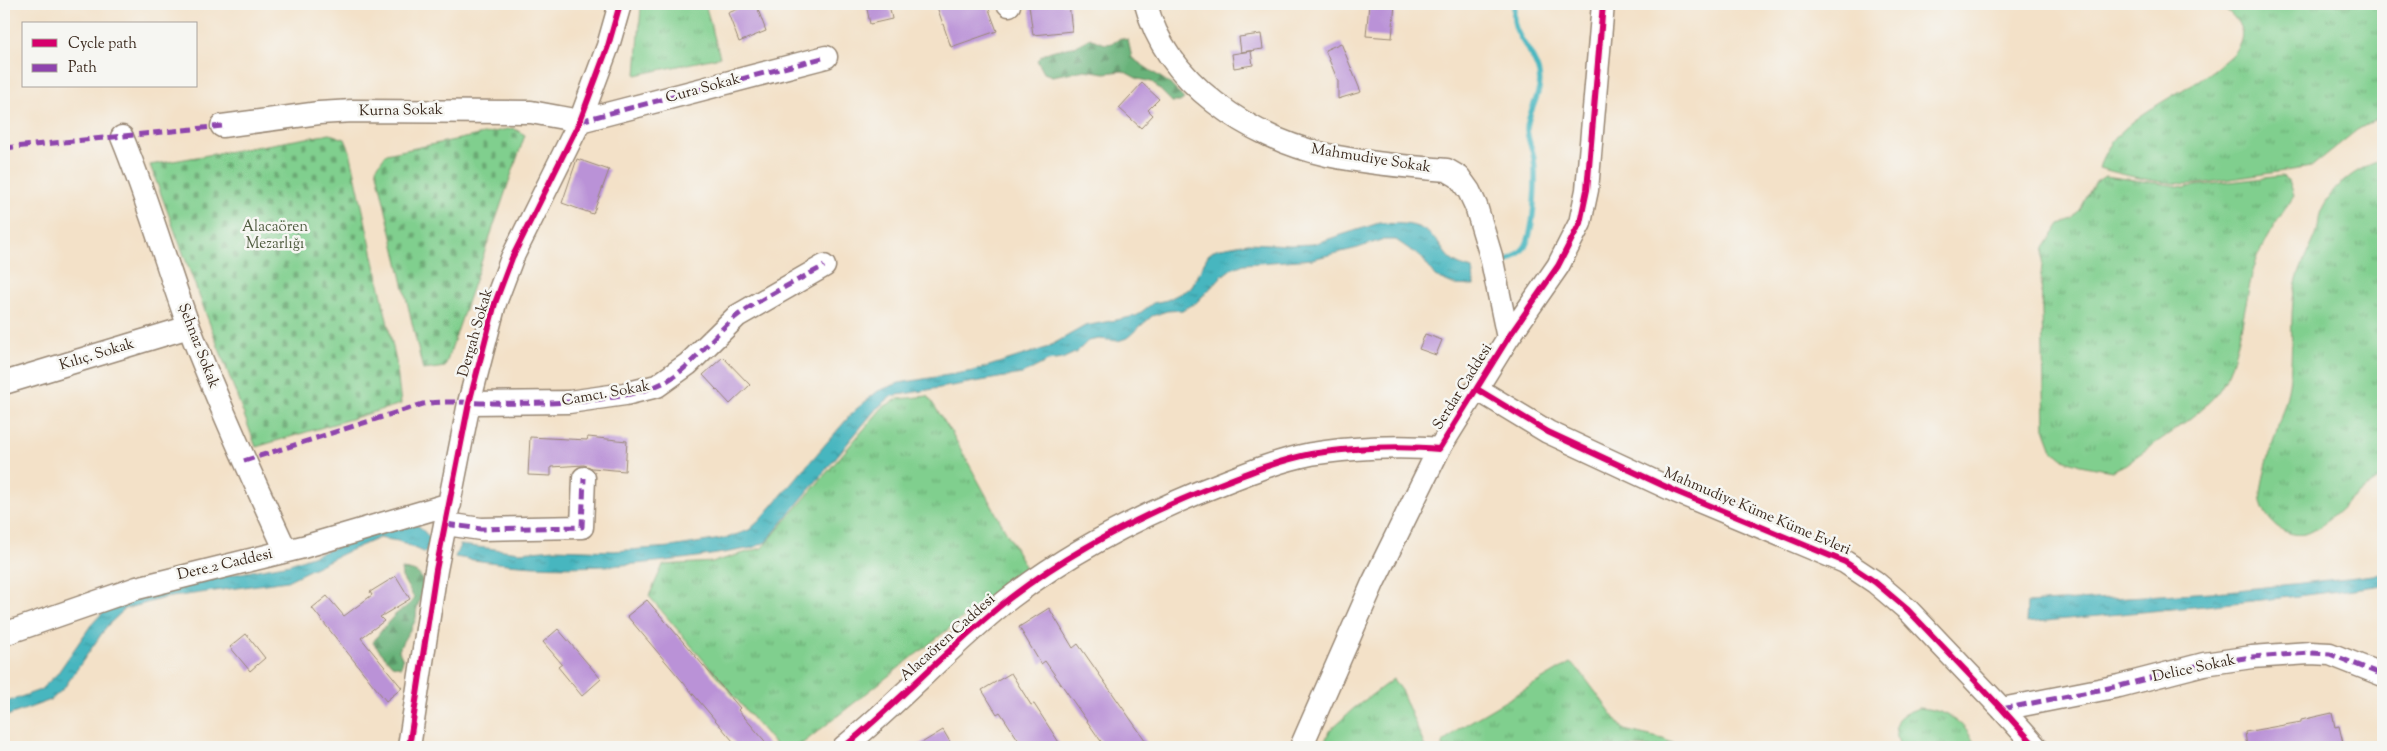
<svg xmlns="http://www.w3.org/2000/svg" width="2387" height="751" font-family="'Sorts Mill Goudy',serif">
<style>
.grass{fill:url(#grass-tufts);stroke:#5e7c56}
.forest{fill:url(#forest-firs);stroke:#526e4c}
.cemetery{fill:url(#cemetery-stones);stroke:#5e7c56}
.water{fill:url(#water-ripples);stroke:#40706e}
.lines{fill:none;stroke-linecap:round;stroke-linejoin:round}
.stream{stroke:#46b6bf;stroke-width:5.5}
.building{fill:#ba92d7}
.minor-casing{stroke:#978673;stroke-width:25}
.minor{stroke:#fff;stroke-width:22}
.quiet{stroke:#8e44ad;stroke-width:5;stroke-dasharray:10 5;stroke-linecap:butt}
.cycleway-casing{stroke:#f6f6f2;stroke-width:9}
.cycleway{stroke:#d6006c;stroke-width:6}
.labels{text-anchor:middle;dominant-baseline:central;stroke-width:5;stroke-linejoin:round;paint-order:stroke}
.street-label{font-size:15px;fill:#3b2a1e;stroke:#f6f6f2}
.park-label{font-size:15px;fill:#505c40;stroke:#f6f6f2}
</style>
<defs>
<pattern id="grass-tufts" width="24" height="20" patternUnits="userSpaceOnUse" patternTransform="scale(1.25)"><rect width="24" height="20" fill="#80cf8e"/><path d="M3 7l-1-3M5 7V3M7 7l1-3M15 17l-1-3M17 17v-4M19 17l1-3" fill="none" stroke="#6aa873"/></pattern>
<pattern id="forest-firs" width="22" height="20" patternUnits="userSpaceOnUse" patternTransform="scale(1.25)"><rect width="22" height="20" fill="#68b279"/><path d="M5 1l3.5 6h-7zM16 11l3.5 6h-7z" fill="#579163"/></pattern>
<pattern id="cemetery-stones" width="16" height="16" patternUnits="userSpaceOnUse" patternTransform="scale(1.25)"><rect width="16" height="16" fill="#80cf8e"/><path d="M2 7V4a2 2 0 0 1 4 0v3zM10 15v-3a2 2 0 0 1 4 0v3z" fill="#6aa873"/></pattern>
<pattern id="water-ripples" width="26" height="14" patternUnits="userSpaceOnUse" patternTransform="scale(1.25)"><rect width="26" height="14" fill="#46b6bf"/><path d="M2 4q2-2 4 0t4 0M15 11q2-2 4 0t4 0" fill="none" stroke="#3c949b"/></pattern>
</defs>
<rect width="100%" height="100%" fill="#f6f6f2"/>
<filter id="ink" filterUnits="userSpaceOnUse"><feTurbulence type="fractalNoise" baseFrequency=".02" numOctaves="2"/><feDisplacementMap in="SourceGraphic" scale="10" xChannelSelector="R" yChannelSelector="G"/><feConvolveMatrix kernelMatrix="1 2 1 2 8 2 1 2 1" color-interpolation-filters="sRGB"/></filter>
<filter id="wash" filterUnits="userSpaceOnUse"><feTurbulence type="fractalNoise" baseFrequency=".0096" numOctaves="4" result="noise"/><feDisplacementMap in="SourceGraphic" scale="20" xChannelSelector="R" yChannelSelector="G"/><feGaussianBlur stdDeviation="1.12" result="paint"/><feColorMatrix in="noise" values="0 0 0 0 0 0 0 0 0 0 0 0 0 0 0 0 0 1.4 0 .05"/><feComposite in="paint" operator="in"/></filter>
<g filter="url(#wash)">
<rect width="100%" height="100%" fill="#f3e1c8"/>
<path class="grass" d="M651 4H705L720 57 636 75 641 6Z
M2217 4H2383V121L2375 120 2357 130 2311 167 2198 184C2164 185 2132 177 2099 168 2112 117 2186 95 2222 63 2228 58 2237 51 2240 43 2247 26 2230 11 2217 4Z
M2383 160V476C2376 483 2367 487 2359 493 2344 504 2322 530 2305 534 2284 538 2265 520 2261 501 2258 482 2282 417 2287 395 2294 364 2290 332 2293 300 2295 276 2306 259 2315 237 2319 229 2318 219 2321 211 2332 186 2358 167 2383 160Z
M2105 176 2185 187 2282 176 2289 181 2294 196C2278 220 2262 241 2254 268 2243 305 2240 362 2218 392 2201 415 2151 445 2126 464L2112 471 2080 465 2063 459 2052 450 2045 431 2041 274 2044 248 2060 224 2072 219 2080 210 2094 183Z
M928 396 953 435 1026 568 798 747H777L649 596 663 565 713 562 762 548 883 407 898 399Z
M1570 663 1579 670 1624 730 1663 739 1682 747H1442V744L1458 729Z
M1393 679 1402 692 1425 747H1323L1329 731 1353 709Z
M1919 708C1946 710 1965 721 1976 747H1900C1892 722 1893 717 1919 708Z"/>
<path class="forest" d="M1090 38C1102 43 1109 48 1120 38L1128 40 1132 58 1169 83 1184 99 1180 102H1172L1152 82 1138 79 1123 71 1105 73 1085 70 1052 76 1044 73 1037 60C1047 50 1055 50 1067 48 1075 47 1083 42 1090 38Z
M401 569C430 571 424 586 417 608 416 613 417 619 414 623 409 633 402 640 399 651L403 660 401 667 392 665 373 643C374 639 392 617 396 614 402 609 409 606 414 598L402 577Z"/>
<path class="cemetery" d="M513 128 525 135 445 367 423 370 376 168 386 154Z
M330 134 345 139 350 151 396 361 401 404 256 447 150 165Z"/>
<path class="water" d="M1379 223C1393 224 1412 222 1424 230 1448 245 1439 262 1473 269L1474 286 1455 285 1435 276 1422 258 1396 240H1381L1358 248 1312 259 1244 264 1231 269 1222 276 1196 303 1182 310 1167 311 1152 316 1127 338 1118 341 1099 339 1088 341 1077 352 1062 359 1048 361 1022 374 892 396 876 409 766 542 753 548C651 566 557 575 455 557L460 545 520 552 555 549 614 551 671 547 727 538 749 530 760 520 854 411 878 391 899 383 973 371 1046 348 1085 326 1136 316 1153 303 1167 300 1191 288 1208 255 1216 249 1248 243 1290 245 1313 244Z
M403 523 419 526 431 539 425 553 398 541 379 538 344 553 287 581 164 598 125 609 107 626 64 688 51 700 4 717V703L40 690 57 674 91 625 107 608 148 590 290 564Z
M2383 574V585C2265 602 2145 611 2026 623L2027 603 2228 591Z"/>
<g class="lines">
<path class="stream" d="M1503 264C1510 260 1519 254 1524 248 1535 234 1537 171 1533 154 1531 145 1527 138 1527 128 1529 107 1545 92 1538 70 1530 44 1508 34 1515 4"/>
</g>
<g id="blocks">
<path class="building" d="M751 4H756L766 31 739 42 728 13Z
M866 4H889L892 19 870 24Z
M946 4H987L997 31 951 47 937 7Z
M1040 4H1069L1072 31 1033 35 1029 5Z
M1369 4H1395L1392 38 1366 36Z
M1261 34 1263 49 1241 52 1239 37Z
M1341 43 1361 92 1338 99V81L1325 50Z
M1251 51 1253 65 1234 68 1232 54Z
M1142 83 1159 99 1148 110 1153 115 1141 128 1119 108Z
M577 159 609 170 593 214 562 203Z
M1425 334 1442 340 1436 355 1419 349Z
M723 357 750 385 730 404 703 375Z
M530 437 587 440 588 437 627 441 625 471 592 468 584 465 551 467V476L528 475Z
M396 576 410 599 380 617 384 621 361 638 402 688 386 701 312 608 327 596 344 616 372 595 370 592Z
M647 600 740 708 738 710 770 747H738L627 616Z
M1049 608 1073 648 1078 644 1150 747H1105L1045 661 1041 664 1019 627Z
M558 629 601 679 582 696 558 667 562 664 543 642Z
M246 634 265 658 250 671 230 647Z
M1011 673 1031 705 1034 704 1062 747H1023L1000 712 997 714 982 690Z
M2332 713 2335 727 2339 726 2344 747H2247L2245 732 2301 722V720Z
M943 730 953 747H915Z"/>
</g>
</g>
<g filter="url(#ink)">
<use href="#blocks" fill-opacity="0" stroke="#978673" stroke-width="1"/>
<g class="lines">
<defs>
<path id="minor" d="M1008 4 1009 5
M1146 4C1166 83 1250 138 1327 155 1366 163 1408 167 1447 170L1459 177 1469 191 1476 206 1491 256 1508 338
M222 126 319 113 353 111 531 112 580 121 826 57
M122 137C148 200 166 264 189 327 218 403 252 477 286 551
M4 383 189 327
M1477 389 1548 432 1675 491 1845 562 1875 582 1908 610 2002 709 2036 747
M469 403 569 402 625 394 657 386 688 364 737 316 824 266
M446 524 481 529 582 527 584 478
M4 634 137 588 303 547 450 504
M2002 709 2119 686 2204 664 2252 657 2310 653 2330 654 2383 675
M409 747 436 570 469 403 495 303 512 258 580 121 608 46 620 4
M844 747C902 700 951 644 1010 598 1074 549 1149 511 1225 482 1253 471 1281 460 1311 454 1349 448 1399 445 1439 449L1508 338 1558 266 1580 223 1587 190 1603 4
M1301 747 1373 583 1439 449"/>
</defs>
<use href="#minor" class="minor-casing"/>
<use href="#minor" class="minor"/>
<path class="quiet" d="M1008 4 1009 5
M580 121 826 57
M4 148 222 126
M244 461 423 404C445 400 468 403 491 403 540 404 609 404 656 386 690 373 710 336 738 315 765 296 795 282 824 266
M446 524 481 529 582 527 584 478
M2002 709 2119 686 2204 664 2252 657 2310 653 2330 654 2383 675"/>
<defs>
<path id="cycleway" d="M1477 389 1548 432 1675 491 1845 562 1875 582 1908 610 2002 709 2036 747
M409 747 436 570 469 403 495 303 512 258 580 121 608 46 620 4
M844 747C902 700 951 644 1010 598 1074 549 1149 511 1225 482 1253 471 1281 460 1311 454 1349 448 1399 445 1439 449L1508 338 1558 266 1580 223 1587 190 1603 4"/>
</defs>
<use href="#cycleway" class="cycleway-casing"/>
<use href="#cycleway" class="cycleway"/>
</g>
</g>
<g class="labels">
<g class="street-label">
<text transform="translate(703 89) rotate(-15)">Cura Sokak</text>
<text transform="translate(401 111) rotate(-1)">Kurna Sokak</text>
<text transform="translate(1371 159) rotate(9)">Mahmudiye Sokak</text>
<text transform="translate(476 333) rotate(-74)">Dergah Sokak</text>
<text transform="translate(198 346) rotate(69)">Şehnaz Sokak</text>
<text transform="translate(97 355) rotate(-17)">Kılıç. Sokak</text>
<text transform="translate(1463 387) rotate(-58)">Serdar Caddesi</text>
<text transform="translate(606 394) rotate(-10)">Camcı. Sokak</text>
<text transform="translate(1757 512) rotate(23)">Mahmudiye Küme Küme Evleri</text>
<text transform="translate(225 565) rotate(-13)">Dere_2 Caddesi</text>
<text transform="translate(948 638) rotate(-42)">Alacaören Caddesi</text>
<text transform="translate(2194 669) rotate(-12)">Delice Sokak</text>
</g>
<g class="park-label">
<text x="275" y="227">Alacaören<tspan x="275" dy="17">Mezarlığı</tspan></text>
</g>
</g>
<rect width="2387" height="751" fill="none" stroke="#f6f6f2" stroke-width="20"/>
<rect x="22" y="22" width="175" height="65" fill="#f6f6f2" stroke="#aba49d"/>
<rect x="32" y="39" width="25" height="8" fill="#d6006c" stroke="#aba49d"/>
<text x="68" y="48" font-size="15" fill="#3b2a1e">Cycle path</text>
<rect x="32" y="64" width="25" height="8" fill="#8e44ad" stroke="#aba49d"/>
<text x="68" y="72" font-size="15" fill="#3b2a1e">Path</text>
</svg>
